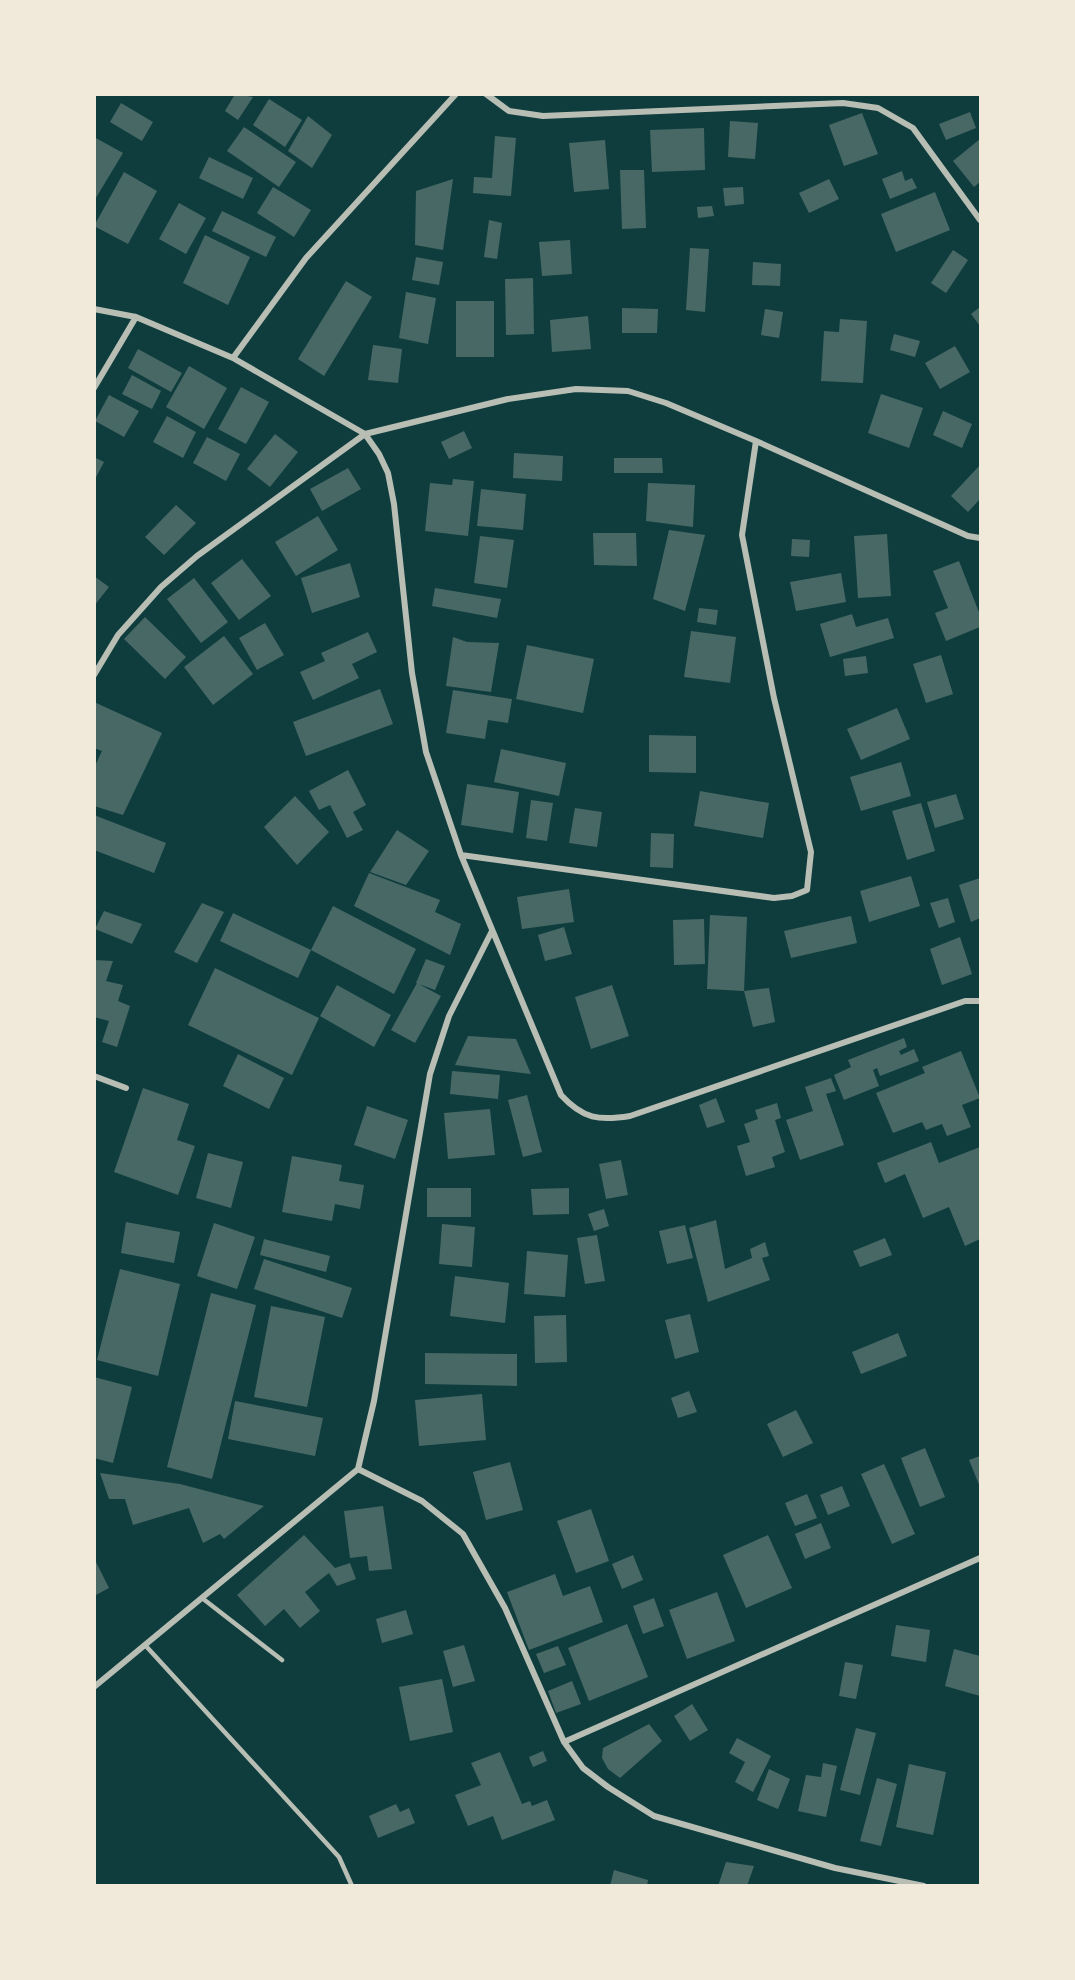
<svg xmlns="http://www.w3.org/2000/svg" width="1075" height="1980" font-family="Roboto,sans-serif">
<style>
.building{fill:#486865}
.lines{fill:none;stroke-linecap:round;stroke-linejoin:round}
.service{stroke:#b8beb3;stroke-width:4.5}
.minor{stroke:#b8beb3;stroke-width:6}
</style>
<rect width="100%" height="100%" fill="#0f3d3e"/>
<path class="building" d="M235 94 253 97 238 120 225 111Z
M269 99 302 120 285 147 253 125Z
M121 103 153 122 142 141 110 122Z
M970 112 976 128 946 140 939 124Z
M862 113 878 154 844 166 829 125Z
M308 116 332 135 312 168 288 151Z
M730 121 758 123 755 159 728 157Z
M244 127 296 162 279 187 227 151Z
M704 128 705 170 652 172 650 130Z
M495 136 516 138 511 196 473 193 474 177 492 178Z
M94 137 123 153 94 201Z
M980 139V182L974 187 953 161Z
M605 140 609 189 574 192 569 143Z
M209 157 253 178 243 199 199 178Z
M620 170H644L646 228 622 229Z
M902 171 905 181 912 178 917 188 890 199 882 179Z
M124 172 157 191 128 244 94 226Z
M453 179 443 250 415 245 416 191Z
M829 179 839 199 809 213 799 193Z
M273 187 311 210 294 237 257 213Z
M743 187 744 204 725 206 723 188Z
M935 192 950 230 896 252 881 214Z
M179 203 206 218 186 254 159 239Z
M712 206 714 216 698 218 697 207Z
M222 211 276 237 266 257 212 231Z
M489 220 502 223 497 259 484 257Z
M205 235 250 257 228 305 183 283Z
M570 240 572 274 542 276 539 242Z
M690 248 709 249 705 312 686 310Z
M953 250 968 260 946 293 931 283Z
M416 257 443 262 439 285 412 280Z
M753 262 781 264 780 286 752 285Z
M533 278 534 334 506 335 505 279Z
M346 281 372 297 324 376 298 359Z
M406 292 436 298 428 344 399 338Z
M456 301H494V357H456Z
M980 307V326L971 314Z
M622 308 658 309 657 333H622Z
M765 309 783 312 779 338 761 335Z
M588 316 591 349 552 352 550 320Z
M840 319 867 321 863 383 821 381 824 331 839 332Z
M894 334 920 341 915 357 890 350Z
M373 345 402 349 398 383 368 380Z
M955 346 970 372 940 389 925 363Z
M138 349 182 373 171 392 128 368Z
M189 366 227 388 204 429 166 407Z
M132 375 161 391 152 409 122 394Z
M241 387 269 402 246 444 218 429Z
M881 394 923 408 909 448 868 433Z
M109 395 139 411 124 437 95 421Z
M943 411 972 424 962 448 933 435Z
M167 416 196 432 183 458 153 442Z
M464 431 472 448 449 459 441 442Z
M275 434 298 452 270 487 247 469Z
M207 437 240 454 226 481 193 463Z
M514 453 563 456 562 481 513 478Z
M94 457 104 462 94 481Z
M614 458H662L663 473H614Z
M980 465V499L968 512 951 496Z
M348 468 361 489 322 511 310 489Z
M453 479 474 481 468 536 425 531 430 483 452 485Z
M648 483 695 485 693 527 646 521Z
M481 489 526 494 523 530 477 526Z
M176 505 196 523 164 555 145 537Z
M318 516 338 550 296 576 275 542Z
M669 530 705 535 685 611 653 599Z
M593 533H636L637 566 594 565Z
M887 534 891 596 858 598 854 536Z
M480 536 514 540 507 588 474 583Z
M792 539 810 540 809 557 791 556Z
M242 559 271 596 239 620 211 583Z
M959 561 980 615V627L946 641 935 613 948 608 933 571Z
M350 563 360 597 312 613 301 578Z
M841 573 846 602 796 611 790 582Z
M94 576 109 587 94 606Z
M194 578 228 622 201 643 167 599Z
M435 588 501 599 497 618 432 606Z
M699 608 718 610 716 625 697 622Z
M852 614 856 627 888 618 894 638 830 657 820 624Z
M145 617 186 657 165 679 124 639Z
M265 623 284 655 257 670 239 638Z
M691 631 736 637 730 683 684 677Z
M368 632 377 652 352 664 359 678 313 700 300 672 325 661 321 653Z
M224 636 253 674 213 705 184 667Z
M453 637 467 642 499 643 491 692 446 686Z
M527 645 594 659 583 713 516 699Z
M941 655 953 694 926 703 913 664Z
M866 656 868 673 845 676 843 659Z
M380 689 393 724 306 756 293 722Z
M453 690 512 699 508 723 488 720 485 739 446 733Z
M94 702 162 733 123 815 94 806V768L102 751 94 748Z
M897 708 910 739 861 760 847 729Z
M649 735 696 736V773L649 772Z
M501 749 566 763 559 796 494 782Z
M901 762 911 796 861 811 850 777Z
M348 770 366 805 353 812 363 830 347 838 330 805 319 810 309 791Z
M467 784 519 792 513 833 461 825Z
M700 791 769 803 763 838 694 826Z
M956 794 964 819 935 828 927 802Z
M295 796 329 832 297 865 264 827Z
M531 800 553 803 547 841 526 838Z
M921 803 935 851 907 860 892 811Z
M575 808 602 812 597 847 569 843Z
M94 815 166 843 154 873 94 850Z
M397 830 429 851 406 885 370 872Z
M651 833 674 834 673 868 650 867Z
M369 873 440 900 435 912 461 924 450 955 354 906Z
M911 876 920 906 869 922 860 891Z
M980 878V918L971 922 959 885Z
M569 889 574 922 522 929 517 897Z
M948 898 955 922 939 928 930 903Z
M202 903 224 912 197 963 174 952Z
M333 906 416 949 394 994 311 950Z
M104 911 142 924 132 944 95 929Z
M233 913 311 950 298 978 220 941Z
M710 915 747 917 744 991 769 988 775 1022 753 1027 744 991 707 989Z
M851 916 857 943 791 958 784 931Z
M704 919 705 964 674 965 673 920Z
M564 927 572 954 545 961 538 935Z
M960 937 972 974 942 985 930 949Z
M426 959 445 966 435 990 416 983Z
M94 960 113 961 106 981 123 985 118 1001 130 1006 117 1047 102 1042 109 1021 94 1017Z
M215 968 319 1018 292 1075 188 1025Z
M417 983 441 996 415 1043 391 1030Z
M337 985 391 1015 374 1047 320 1016Z
M612 985 629 1036 591 1049 575 997Z
M468 1036 516 1039 531 1074 455 1065Z
M904 1038 907 1047 899 1051 901 1055 914 1049 919 1061 880 1076 877 1068 873 1070 879 1086 844 1100 834 1075 851 1067 848 1060Z
M961 1051 980 1098 962 1105 971 1127 947 1136 942 1124 926 1130 922 1122 893 1133 876 1093 925 1073 922 1067Z
M238 1054 284 1078 269 1109 223 1086Z
M452 1071 500 1075 498 1099 450 1094Z
M831 1078 836 1091 826 1094 844 1145 800 1160 786 1120 813 1111 805 1087Z
M143 1088 189 1104 177 1140 195 1146 178 1195 114 1172Z
M527 1095 542 1152 523 1157 508 1100Z
M716 1098 725 1122 707 1128 699 1105Z
M777 1103 781 1118 775 1120 785 1152 772 1157 775 1167 746 1176 737 1146 750 1142 744 1124 758 1119 755 1110Z
M367 1106 408 1120 395 1159 354 1145Z
M490 1109 495 1155 448 1159 444 1113Z
M931 1142 939 1163 980 1147V1239L965 1246 949 1207 923 1218 905 1174 885 1183 877 1163Z
M208 1153 243 1162 231 1208 196 1198Z
M292 1156 342 1165 339 1181 364 1185 360 1209 335 1204 332 1221 282 1212Z
M621 1160 628 1195 606 1199 599 1164Z
M427 1188H471V1217H427Z
M569 1188V1214L533 1215 531 1189Z
M604 1209 609 1226 594 1231 588 1214Z
M716 1220 725 1269 752 1258 750 1249 765 1242 769 1256 762 1258 770 1280 708 1302 689 1228Z
M126 1222 180 1232 174 1263 121 1253Z
M214 1223 255 1237 237 1289 197 1276Z
M442 1224 475 1227 472 1267 439 1264Z
M685 1225 693 1258 667 1264 659 1231Z
M597 1235 605 1281 585 1284 577 1238Z
M885 1238 892 1255 860 1267 853 1251Z
M264 1239 330 1256 326 1272 260 1255Z
M527 1251 568 1255 565 1297 524 1294Z
M264 1259 352 1288 342 1318 254 1289Z
M120 1269 180 1284 158 1376 97 1360Z
M455 1276 509 1283 505 1323 450 1316Z
M211 1293 256 1305 212 1479 167 1467Z
M271 1306 325 1317 307 1407 254 1397Z
M690 1314 699 1352 675 1359 665 1320Z
M566 1315 567 1362 535 1363 534 1316Z
M898 1333 907 1356 861 1374 852 1352Z
M425 1353 517 1354V1386L425 1384Z
M94 1377 132 1387 113 1463 94 1458Z
M689 1391 697 1412 678 1418 671 1398Z
M482 1394 486 1440 419 1446 415 1400Z
M235 1401 323 1418 315 1456 228 1439Z
M796 1410 813 1443 783 1457 767 1424Z
M925 1448 945 1497 920 1507 901 1458Z
M980 1456V1487L969 1460Z
M510 1462 523 1510 486 1520 473 1472Z
M884 1464 915 1534 892 1544 861 1474Z
M100 1473 180 1484 264 1506 224 1539 220 1534 203 1543 189 1508 133 1525 125 1499H109Z
M842 1486 850 1506 828 1515 820 1495Z
M807 1494 817 1518 795 1526 785 1503Z
M383 1506 392 1569 369 1571 367 1556 350 1558 344 1511Z
M591 1509 609 1561 576 1573 557 1521Z
M821 1523 831 1548 805 1559 795 1534Z
M304 1535 335 1568 350 1563 356 1579 337 1586 329 1573 305 1592 320 1611 300 1628 284 1609 265 1626 237 1595Z
M768 1535 792 1588 746 1608 723 1555Z
M633 1555 643 1580 622 1589 612 1564Z
M94 1558 109 1588 94 1596Z
M555 1574 563 1596 590 1586 603 1622 529 1650 507 1592Z
M717 1592 735 1641 687 1659 669 1610Z
M654 1598 664 1626 643 1634 633 1606Z
M406 1610 413 1634 382 1643 376 1619Z
M627 1624 648 1677 589 1701 568 1648Z
M896 1625 930 1630 926 1662 891 1656Z
M464 1645 475 1681 453 1687 443 1651Z
M558 1646 566 1665 544 1673 536 1654Z
M954 1649 980 1656V1696L945 1686Z
M845 1662 863 1665 856 1699 839 1696Z
M442 1679 453 1732 410 1741 399 1687Z
M572 1681 581 1704 556 1713 548 1691Z
M692 1704 708 1730 690 1741 674 1716Z
M649 1724 662 1741 620 1778 608 1769 602 1758 603 1748Z
M856 1728 876 1733 860 1795 840 1790Z
M737 1738 771 1756 753 1792 735 1782 745 1762 729 1753Z
M543 1751 547 1761 533 1767 529 1757Z
M500 1752 522 1804 530 1801 532 1806 547 1800 555 1820 502 1840 493 1816 468 1826 455 1795 481 1785 471 1763Z
M823 1763 837 1766 826 1817 798 1811 806 1775 821 1777Z
M909 1764 946 1772 933 1835 896 1827Z
M769 1769 790 1779 778 1809 757 1800Z
M877 1778 897 1784 881 1846 860 1841Z
M396 1804 400 1812 409 1808 415 1823 378 1838 369 1816Z
M726 1862 754 1866 747 1886H718Z
M614 1870 648 1880 647 1886H610Z"/>
<g class="lines">
<path class="service" d="M202 1598 282 1660
M145 1645 339 1857 352 1886"/>
<path class="minor" d="M486 94 509 111 543 116 843 103 878 108 913 128 980 220
M94 309 136 317 233 358 365 434 379 454 388 473 394 504 412 673 426 752 461 855 561 1095C583 1119 599 1121 630 1116L965 1001H980
M233 358 306 258 456 94
M94 388 136 317
M94 675 118 635 161 587 197 556 365 434 508 399 576 389 628 391 666 403 756 441 968 536 980 538
M461 855 774 898 792 896 807 890 811 852 774 698 742 535 756 441
M94 1076 126 1088
M358 1469 422 1501 463 1534 505 1608 564 1742 583 1768 608 1787 654 1816 835 1868 924 1886
M94 1687 358 1469 374 1401 430 1074 449 1016 492 931
M564 1742 980 1558"/>
</g>
<rect width="1075" height="1980" fill="none" stroke="#f1e9da" stroke-width="192"/>
</svg>
